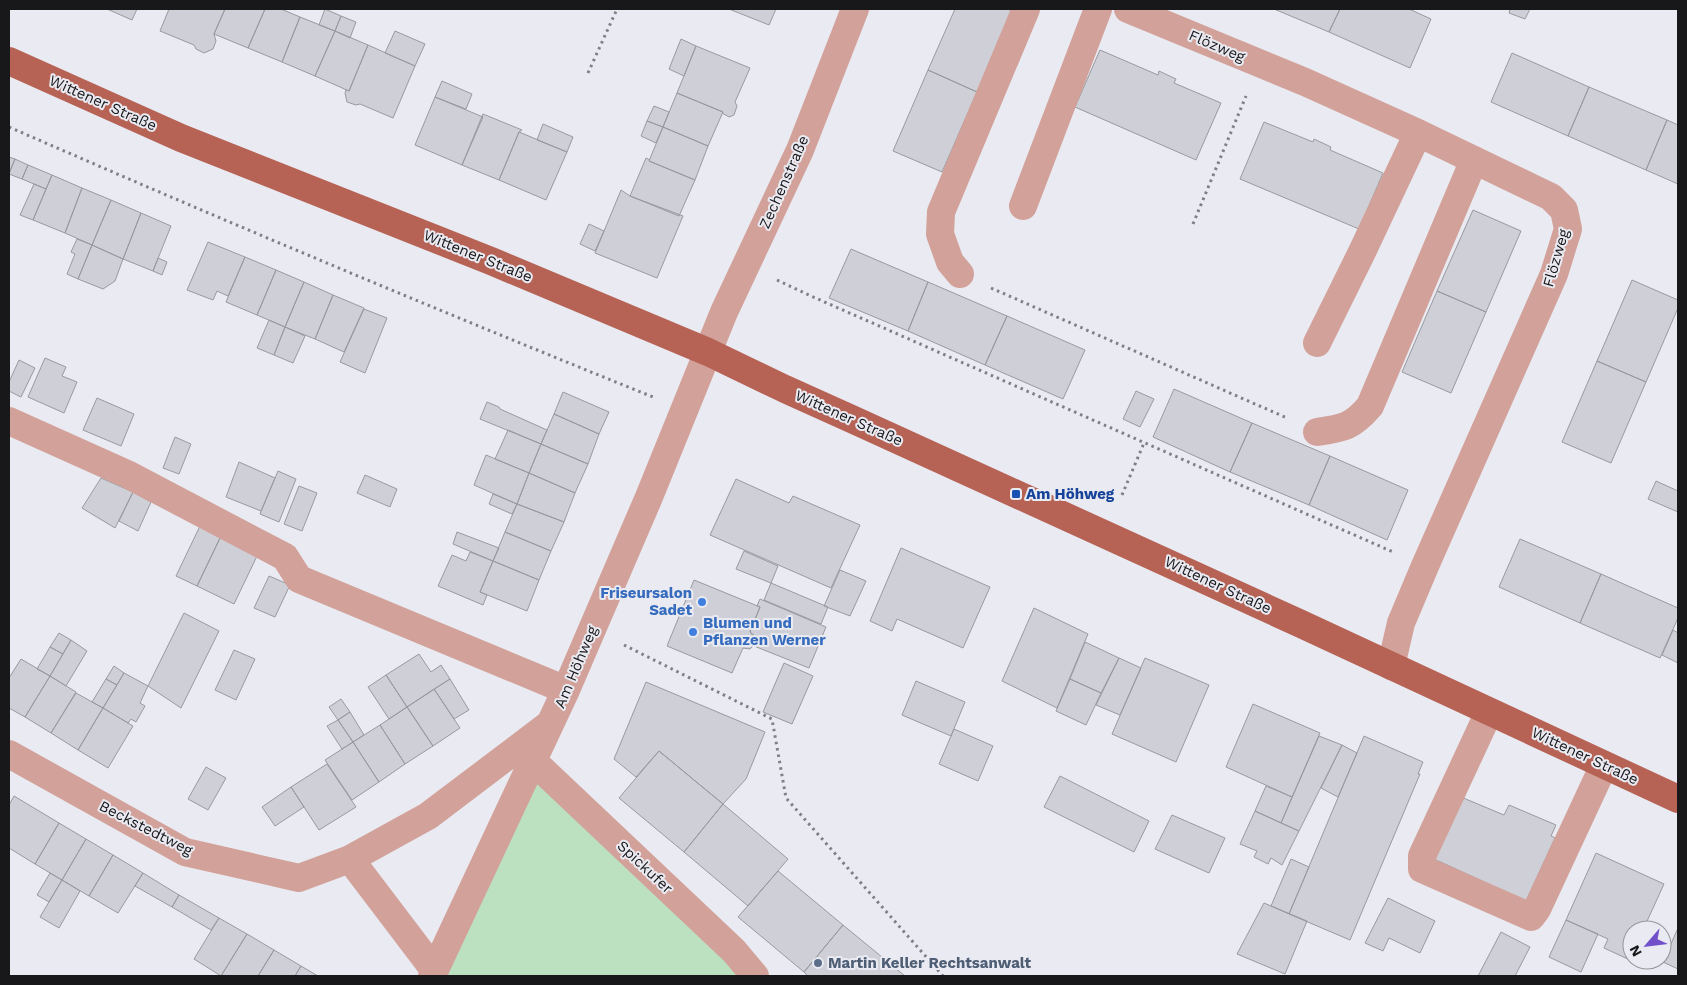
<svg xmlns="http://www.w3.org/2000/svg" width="1687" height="985" font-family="'Work Sans',sans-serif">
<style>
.green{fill:#bbe1c0}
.building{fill:#cfcfd7;stroke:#9999a0}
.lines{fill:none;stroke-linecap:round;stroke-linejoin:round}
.path{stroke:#7f7f84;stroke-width:3;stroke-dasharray:2.5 4;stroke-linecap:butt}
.minor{stroke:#d2a29a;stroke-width:28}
.major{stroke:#b66355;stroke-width:28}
.transit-dot{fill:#1a4fb4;stroke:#eaeaf2;stroke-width:2}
.shop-dot{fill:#3f7fe0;stroke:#eaeaf2;stroke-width:2}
.service-dot{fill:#5c6f8a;stroke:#eaeaf2;stroke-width:2}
.labels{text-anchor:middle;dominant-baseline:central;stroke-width:4;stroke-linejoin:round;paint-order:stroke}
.street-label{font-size:15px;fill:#18181a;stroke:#eaeaf2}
.transit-label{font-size:15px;font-weight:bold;fill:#164399;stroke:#eaeaf2;text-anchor:start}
.shop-label{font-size:15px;font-weight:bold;fill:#366cbe;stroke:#eaeaf2;text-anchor:end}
.service-label{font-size:15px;font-weight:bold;fill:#4e5e75;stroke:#eaeaf2;text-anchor:start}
</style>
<rect width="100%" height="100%" fill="#eaeaf2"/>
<path class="green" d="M533 761 755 976H432Z"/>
<path class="building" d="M107 9H137L132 20Z
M169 9H225L214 34 216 41 213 49 204 53 196 49 194 45 160 31Z
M225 9H265L248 48 214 34Z
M265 9H281L300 17 282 62 248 48Z
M325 9 341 16 335 31 319 25Z
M729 9H776L769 25Z
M955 9H1008L1012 11 977 92 928 70Z
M1274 9H1340L1329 32Z
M1340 9H1409L1431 19 1410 68 1329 32Z
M1510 9H1530L1525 19 1509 13Z
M341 16 356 22 350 38 335 31Z
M300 17 335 31 315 76 282 62Z
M335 31 368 45 349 91 315 76Z
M395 31 425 44 415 66 385 53Z
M681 39 696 46 684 76 669 69Z
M368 45 415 66 393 118 360 104 356 105 347 102 345 93 346 90 349 91Z
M696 46 750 68 735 102 737 106 734 115 729 117 722 113 723 112 677 93Z
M1100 50 1158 75 1159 71 1176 79 1174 83 1221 103 1196 160 1075 107Z
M1512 53 1589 87 1568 136 1491 102Z
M928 70 977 92 942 172 893 151Z
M442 81 472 94 466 109 435 97Z
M1589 87 1667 120 1646 170 1568 136Z
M677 93 723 112 708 146 663 127Z
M435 97 483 117 462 165 415 145Z
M654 106 669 112 663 127 647 121Z
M483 114 522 130 519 132 499 180 462 165Z
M1667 120 1678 125V184L1646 170Z
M647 121 663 127 656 143 641 136Z
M1264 122 1313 142 1314 139 1331 147 1330 150 1383 173 1359 229 1240 179Z
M543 124 573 137 567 152 537 140Z
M663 127 708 146 695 180 649 161Z
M519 132 567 152 546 200 499 180Z
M9 157 15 159 9 173Z
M646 158 650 160 649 161 695 180 679 216 630 196Z
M15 159 28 165 22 179 9 174Z
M28 165 52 175 46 189 22 179Z
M52 175 82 188 65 233 33 220Z
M34 184 46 189 33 220 20 215Z
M82 188 111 200 92 245 65 233Z
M621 190 630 196 683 216 657 278 595 253Z
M111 200 141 213 123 259 92 245Z
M1473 210 1521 231 1486 312 1437 291Z
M141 213 171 226 153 271 123 259Z
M589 224 604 231 595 251 580 244Z
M77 239 92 245 78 279 67 274 75 254 71 252Z
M208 242 245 257 228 296 217 291 213 300 187 290Z
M92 245 123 259 115 281 103 289 78 279Z
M851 249 928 282 908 331 829 298Z
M245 257 276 270 257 315 226 302Z
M158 258 167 262 162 275 153 271Z
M276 270 304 282 285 327 257 315Z
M1632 280 1678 300V308L1646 382 1597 361Z
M304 282 333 295 315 339 285 327Z
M928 282 1007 316 985 365 908 331Z
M1437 291 1486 312 1451 393 1402 372Z
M333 295 364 308 344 352 315 339Z
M364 309 387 318 365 373 340 362Z
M1007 316 1085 350 1063 399 985 365Z
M269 320 285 327 274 355 257 348Z
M285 327 305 336 293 363 274 355Z
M45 358 66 367 62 376 77 382 64 413 28 397Z
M19 360 35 368 21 397 9 391V382Z
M1597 361 1646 382 1611 463 1562 442Z
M1174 389 1252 423 1230 472 1153 437Z
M1136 391 1154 399 1140 427 1123 419Z
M563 392 609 412 599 434 554 414Z
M97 398 134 414 121 446 83 430Z
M487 402 499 407 500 409 547 430 541 444 480 419Z
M554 414 599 434 588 464 541 444Z
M1252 423 1330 456 1309 505 1230 472Z
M508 430 541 444 529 473 495 459Z
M175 437 191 444 179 474 163 468Z
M541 444 588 464 575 493 529 473Z
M486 455 529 473 517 504 474 485Z
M1330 456 1408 490 1387 540 1309 505Z
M239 462 275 478 261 511 226 497Z
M278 471 296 479 279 522 260 514Z
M529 473 575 493 564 522 517 504Z
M365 475 397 489 390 507 357 493Z
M101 478 133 492 115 528 82 508Z
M736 479 789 503 793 496 860 525 831 588 710 535Z
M1656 481 1678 491V512L1648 499Z
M299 486 317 493 302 531 284 524Z
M133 492 151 502 138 531 119 521Z
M493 494 517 504 512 514 489 504Z
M517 504 564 522 551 551 505 532Z
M200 526 221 536 197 586 176 576Z
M457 532 499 548 493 561 453 544Z
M505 532 551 551 539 580 493 561Z
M221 536 258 554 234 604 197 586Z
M1520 539 1601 574 1580 623 1499 587Z
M901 548 990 587 963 648 897 619 892 631 870 621Z
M744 551 778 566 771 583 736 569Z
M470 552 493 561 480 592 487 595 483 605 438 586 452 555 466 561Z
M493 561 539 580 527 611 480 592Z
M840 570 866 581 850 616 824 606Z
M1601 574 1678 608V618L1660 658 1580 623Z
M269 576 290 585 275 617 254 608Z
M694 580 760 607 750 632 755 636 756 643 750 649 743 648 732 673 667 646Z
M771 583 828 607 821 624 764 600Z
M760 599 826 627 809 668 754 646 756 639 750 632 760 607 757 606Z
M1034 608 1088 634 1057 708 1002 681Z
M184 613 219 631 181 708 148 686Z
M1673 630 1678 633V663L1662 655Z
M59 633 71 640 63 654 50 647Z
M71 640 87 651 66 686 50 676Z
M1085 642 1119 658 1101 693 1070 679Z
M50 647 63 654 50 676 37 669Z
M234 650 255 659 236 700 215 690Z
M419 654 431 672 441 665 450 679 407 707 386 675Z
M1119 658 1141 668 1120 715 1096 705Z
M1145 658 1209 685 1176 762 1112 734Z
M21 659 50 676 25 717 9 708V678Z
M784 663 813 676 792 724 763 712Z
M114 666 124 673 117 685 106 679Z
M124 673 148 686 140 703 145 706 136 722 131 719 128 723 103 708Z
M386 675 407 707 389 719 368 687Z
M50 676 76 692 51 733 25 717Z
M106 679 117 685 103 708 92 702Z
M450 679 469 710 454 719 434 689Z
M1070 679 1101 693 1086 725 1056 711Z
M916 681 965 702 951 736 902 715Z
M646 682 765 732 746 779 723 804 659 751 636 777 614 759Z
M434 689 460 728 433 746 407 707Z
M76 693 103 708 78 750 51 733Z
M341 699 350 712 338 720 329 707Z
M1253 704 1320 733 1292 797 1226 767Z
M407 707 433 746 405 764 380 725Z
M103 708 133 726 108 768 78 750Z
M350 712 364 735 353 742 338 720Z
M338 720 353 742 342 749 327 726Z
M380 725 405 764 379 782 353 742Z
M954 729 993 746 978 781 939 764Z
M1319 736 1342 745 1299 831 1281 823Z
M1364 736 1423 762 1418 774H1420L1350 940 1289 914Z
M353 742 379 782 352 800 325 760Z
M1342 745 1357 753 1338 797 1321 788Z
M659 751 723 804 684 852 619 798Z
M327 764 356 807 319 830 291 787Z
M206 767 226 778 208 810 188 799Z
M1060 776 1149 821 1134 852 1044 807Z
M1266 786 1292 797 1281 823 1255 811Z
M291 787 304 807 275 826 262 807Z
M14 796 59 823 35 864 9 848V805Z
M1461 797 1504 815 1509 805 1556 825 1551 836 1555 838 1526 901 1434 859Z
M723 804 788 859 748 906 684 852Z
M1255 811 1299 831 1282 865 1271 858 1268 864 1254 857 1257 851 1240 844Z
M1172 815 1225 838 1209 873 1155 849Z
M59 823 86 839 62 880 35 864Z
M86 839 113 855 89 896 62 880Z
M1596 853 1664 884 1643 930H1632V955L1630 960 1604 948 1608 939 1566 920Z
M113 855 143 873 118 913 89 896Z
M1291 859 1309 867 1289 914 1271 906Z
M778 871 843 925 804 972 738 917Z
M50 873 62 880 49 902 37 895Z
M143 873 179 895 172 907 135 886Z
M62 880 80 891 59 928 40 917Z
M179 895 219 918 211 930 172 907Z
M1388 898 1435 921 1420 953 1389 938 1383 951 1365 943Z
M1264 903 1307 921 1285 974 1237 954Z
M219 918 247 934 221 976 194 959Z
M1566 920 1598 934 1581 972 1549 957Z
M843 925 905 976H808L804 972Z
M1678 928V969L1663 962Z
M1501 932 1530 947 1515 976H1478Z
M247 934 274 950 258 976H221Z
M274 950 301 966 295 976H258Z
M301 966 318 976H295Z"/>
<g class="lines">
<path class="path" d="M588 73 617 9
M9 127C222 220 437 310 653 397
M1193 224 1246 96
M777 280 811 296 1393 552
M991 288 1287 418
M1122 495 1144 443
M624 645 772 719 786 798 943 976"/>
<path class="minor" d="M1128 9 1305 82 1418 133 1551 197 1564 210 1568 229 1554 274 1425 566 1401 623 1391 666
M1023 206 1098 9
M960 274 950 262 940 234 941 212 1026 9
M1317 343 1362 252 1418 133
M9 421 127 474 285 557 299 579 566 690
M1317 432C1344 428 1352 427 1370 406L1474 160
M1489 712 1422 856V869L1531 917 1537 909 1604 765
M9 754 185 852 299 878 350 859 428 816 547 726
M533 761 734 951 755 976
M350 859 435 971
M432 976 566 690 649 497 724 312 800 150 855 9"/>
<path class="major" d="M9 61 181 138 491 261 708 352 785 389 856 421 1299 623 1678 799"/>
</g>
<rect class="transit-dot" x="1011" y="489" width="10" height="10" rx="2.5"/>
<g class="shop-dot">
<circle cx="702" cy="602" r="5"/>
<circle cx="693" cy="632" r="5"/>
</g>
<circle class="service-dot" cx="818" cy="963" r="5"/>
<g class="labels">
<g class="street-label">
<text transform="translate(1217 46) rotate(23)">Flözweg</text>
<text transform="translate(103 103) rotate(24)">Wittener Straße</text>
<text transform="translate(784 182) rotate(-66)">Zechenstraße</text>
<text transform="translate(478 256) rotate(22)">Wittener Straße</text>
<text transform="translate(1556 258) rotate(-74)">Flözweg</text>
<text transform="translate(849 418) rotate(24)">Wittener Straße</text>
<text transform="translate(1218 585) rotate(25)">Wittener Straße</text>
<text transform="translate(576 667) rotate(-67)">Am Höhweg</text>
<text transform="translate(1585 756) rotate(25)">Wittener Straße</text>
<text transform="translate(146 828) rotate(27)">Beckstedtweg</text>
<text transform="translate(645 867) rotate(43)">Spickufer</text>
</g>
<g class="transit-label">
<text x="1026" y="494">Am Höhweg</text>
</g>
<g class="shop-label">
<text x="692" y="593">Friseursalon<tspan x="692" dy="17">Sadet</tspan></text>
<text x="703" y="623" text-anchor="start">Blumen und<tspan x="703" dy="17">Pflanzen Werner</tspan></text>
</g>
<g class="service-label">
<text x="828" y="963">Martin Keller Rechtsanwalt</text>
</g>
</g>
<rect width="1687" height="985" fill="none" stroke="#18181a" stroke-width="20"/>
<g transform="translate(1647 945) rotate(242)"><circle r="24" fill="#eaeaf2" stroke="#96969c"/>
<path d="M0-4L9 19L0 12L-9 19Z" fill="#7150c9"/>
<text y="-8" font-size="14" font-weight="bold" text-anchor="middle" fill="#18181a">N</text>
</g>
</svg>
